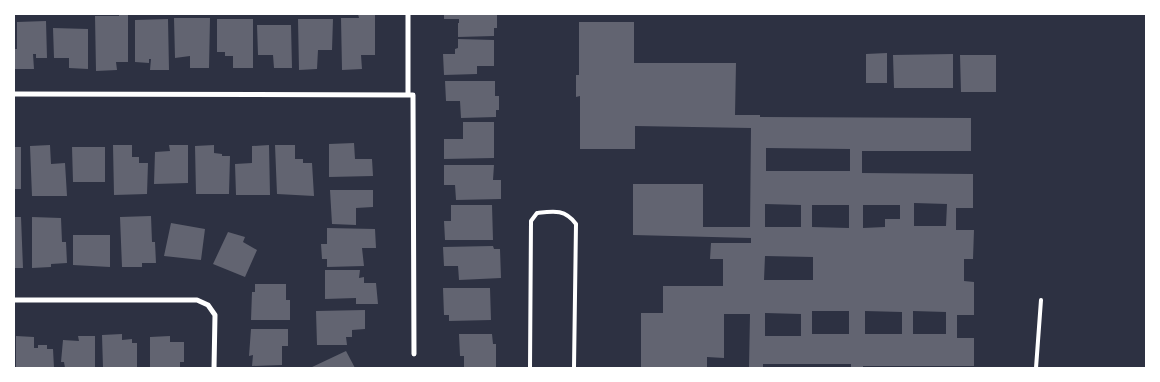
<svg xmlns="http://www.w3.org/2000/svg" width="1160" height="382" font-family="Barlow,sans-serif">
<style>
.building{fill:#626471;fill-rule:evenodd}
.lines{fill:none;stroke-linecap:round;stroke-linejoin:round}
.service{stroke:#fff;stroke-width:4}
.minor{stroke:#fff;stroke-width:5}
</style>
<rect width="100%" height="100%" fill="#2d3142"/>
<path class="building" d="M119 14H128V62H116L117 70 96 71 95 16H119Z
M358 14H375V55H361L362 69 342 70 341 18H359Z
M444 14H497V28H494V36L458 37V23H459V19H444Z
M174 18H210L209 68H190V56L175 58Z
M168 19 169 70H150L151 59H149V63L135 62V20Z
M217 19H253V68H233V56H225V52H217Z
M298 19H333L332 50H318L317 69 299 70Z
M46 21 47 58H36V54H33L34 69H14V49H17V22Z
M579 22H634V63H736L735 115H760V117L971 118V151H862V173L973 174V208H956V230H974L973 259H964V281L974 282V315H957V338H974V366H863V368H851V364H763V368H749L750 314H724V358L707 357V368H641V313H663V286H723V259H710L711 243H751V238L633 235V184H703V227H750L751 128 635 126V149H580V96L576 97V75H579ZM766 148 850 149V171H766ZM914 203 947 204 946 226H914ZM765 204 801 205V227H765ZM812 205H849V228L812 227ZM863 205H900V219H885V227L863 228ZM765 256 813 257V280H764ZM812 311H849V334H812ZM865 311 902 312V334H865ZM913 311 946 312V334H913ZM765 313 801 314V336H765Z
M257 25H291L292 68H274L273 55H258Z
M53 28 88 29V69L69 68V58H54Z
M458 39 494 40V66H477V74L444 75 443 54H455V49L458 48Z
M887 53V83H866V54Z
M953 54V88H894L893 55Z
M960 55H996V92H961Z
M445 81H495V96H499V110H496V117L461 118 460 101H446Z
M463 122H494V158L444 159V139H463Z
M354 143 355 159H372L373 176 329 177V144Z
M50 145 51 164 65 163 67 196H32L30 146Z
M113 145H132V157H139V163H148L147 194 114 195Z
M169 145H188V183L154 184 155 152 170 151Z
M214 145V153L222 154V156H230L229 194H196L195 146Z
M269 145 270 195H236L235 164 252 163V146Z
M275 145H295V159H303V163H312L314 196 277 194Z
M14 147H21V189H14Z
M72 147H105V182H73Z
M444 165H494L493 180H501V199L456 200 455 185H444Z
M330 190H373V207L356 208V225L332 224Z
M451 205H492L493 240H445L444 221H451Z
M151 216 152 242H155L156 263H142V267H122L120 217Z
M14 217H21L23 268H14Z
M32 217 61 218 62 242H66L67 263 51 264V267L32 268Z
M171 223 205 229 201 260 164 256Z
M327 228 375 229 376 248H362L364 266 327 267V259H322L321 244H327Z
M228 232 245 237 243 242 257 250 245 277 213 264Z
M73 235H110V267L73 265Z
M493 246 494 249H500L501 278 459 280 458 266H444L443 247Z
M325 270H360L359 278 364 277V283H376L378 304H356V298L325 299Z
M255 284H286V300H290V320H251L252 292H255Z
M443 288H490L491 320 449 321V315H444Z
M365 310V329L352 330V337H346L347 345H317L316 311Z
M251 329H288V346H282V365L252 366 253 355 249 356Z
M122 334V340L132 339V343H137V368H103L102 335Z
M459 334H492L493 344H496V367H464V356H460Z
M16 336 34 337V348H38V345H47V349H53L54 368H16Z
M78 336H95V368H65L64 362H61L63 340 79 341Z
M170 336V342H184V362H180V368H150V337Z
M346 351 355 368H310Z"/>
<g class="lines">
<path class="service" d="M530 368 531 221 537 213C554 211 565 209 576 224L574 368
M1036 368 1041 300"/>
<path class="minor" d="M408 14V95
M14 94 408 95
M408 95H413L414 354
M14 300H197L208 305 215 315 214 368"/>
</g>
<rect width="1160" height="382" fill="none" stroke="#ffffff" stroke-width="30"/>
</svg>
